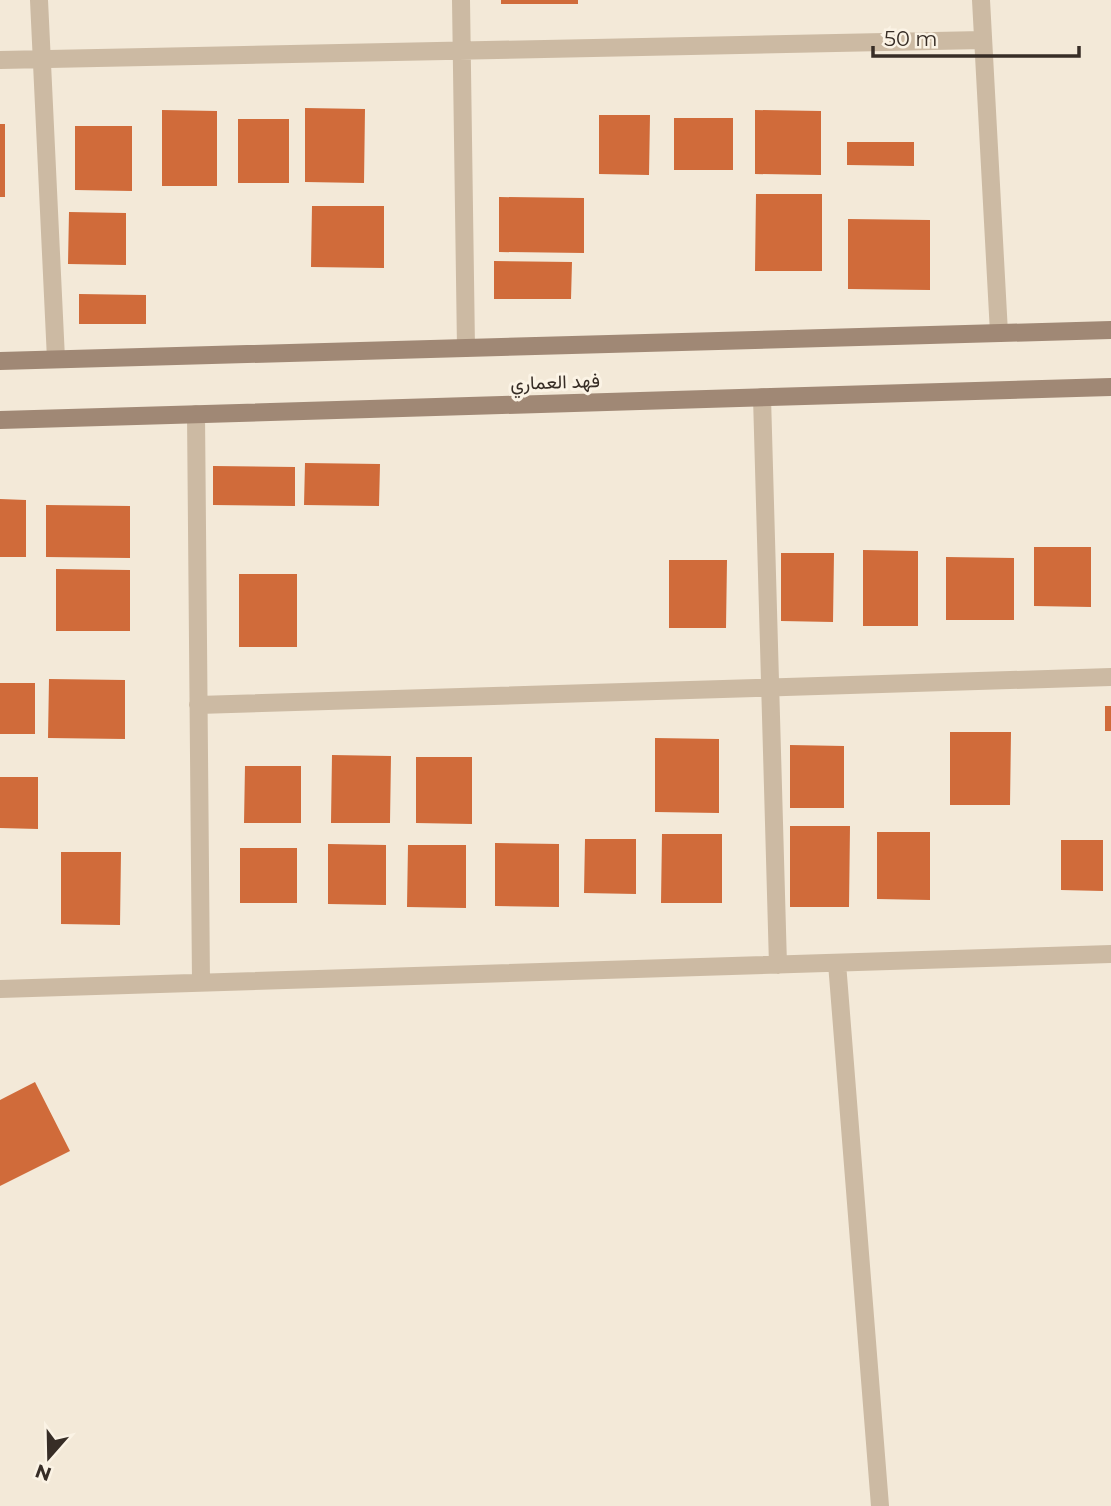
<svg xmlns="http://www.w3.org/2000/svg" width="1111" height="1506" font-family="Montserrat,Vazirmatn,sans-serif">
<style>
.building{fill:#d06b3a}
.lines{fill:none;stroke-linecap:round;stroke-linejoin:round}
.street{stroke:#ccbaa3;stroke-width:18}
.secondary{stroke:#a08875;stroke-width:18}
.labels{text-anchor:middle;dominant-baseline:central;stroke-width:6;stroke-linejoin:round;paint-order:stroke}
.street-label{font-size:19px;fill:#372d26;stroke:#fbf3e5}
</style>
<rect width="100%" height="100%" fill="#f3e9d8"/>
<path class="building" d="M501 0H578V4H501Z
M305 108 365 109 364 183 305 182Z
M162 110 217 111V186H162Z
M755 110 821 111V175L755 174Z
M599 115H650L649 175 599 174Z
M674 118H733V170H674Z
M238 119H289V183H238Z
M0 124H5V197H0Z
M75 126H132V191L75 190Z
M847 142H914V166L847 165Z
M756 194H822V271H755Z
M499 197 584 198V253L499 252Z
M312 206H384V268L311 267Z
M69 212 126 213V265L68 264Z
M848 219 930 220V290L848 289Z
M494 261 572 262 571 299H494Z
M79 294 146 295V324H79Z
M305 463 380 464 379 506 304 505Z
M213 466 295 467V506L213 505Z
M0 499 26 500V557H0Z
M46 505 130 506V558L46 557Z
M1034 547H1091V607L1034 606Z
M863 550 918 551V626H863Z
M781 553H834L833 622 781 621Z
M946 557 1014 558V620H946Z
M669 560H727L726 628H669Z
M56 569 130 570V631H56Z
M239 574H297V647H239Z
M49 679 125 680V739L48 738Z
M0 683H35V734H0Z
M1105 706H1111V731H1105Z
M950 732H1011L1010 805H950Z
M655 738 719 739V813L655 812Z
M790 745 844 746V808H790Z
M332 755 391 756 390 823H331Z
M416 757H472V824L416 823Z
M245 766H301V823H244Z
M0 777H38V829L0 828Z
M790 826H850L849 907H790Z
M877 832H930V900L877 899Z
M662 834H722V903H661Z
M585 839H636V894L584 893Z
M1061 840H1103V891L1061 890Z
M495 843 559 844V907L495 906Z
M328 844 386 845V905L328 904Z
M408 845H466V908L407 907Z
M240 848H297V903H240Z
M61 852H121L120 925 61 924Z
M35 1082 70 1151 0 1186V1100Z"/>
<g class="lines">
<path class="street" d="M39 0 56 359
M461 0 466 348
M981 0 999 333
M0 60 983 40
M762 397 778 965
M196 414 201 982
M198 705 1111 677
M837 963 880 1506
M0 989 1111 954"/>
<path class="secondary" d="M0 361 1111 330
M0 420 1111 387"/>
</g>
<g class="labels">
<g class="street-label">
<text transform="translate(555 382) rotate(-2)">فهد العماري</text>
</g>
</g>
<g transform="translate(49 1457) rotate(200)" stroke="#fbf3e5" stroke-width="5" paint-order="stroke">
<path d="M0-5L12 26L0 18L-12 26Z" fill="#372d26"/>
<text y="-10" font-size="19" font-weight="bold" text-anchor="middle" fill="#372d26">N</text>
</g>
<path d="M873 46v10h206v-10" fill="none" stroke="#372d26" stroke-width="3.5"/>
<text x="884" y="46" font-size="21" fill="#372d26" stroke="#fbf3e5" stroke-width="5" paint-order="stroke">50 m</text>
</svg>
